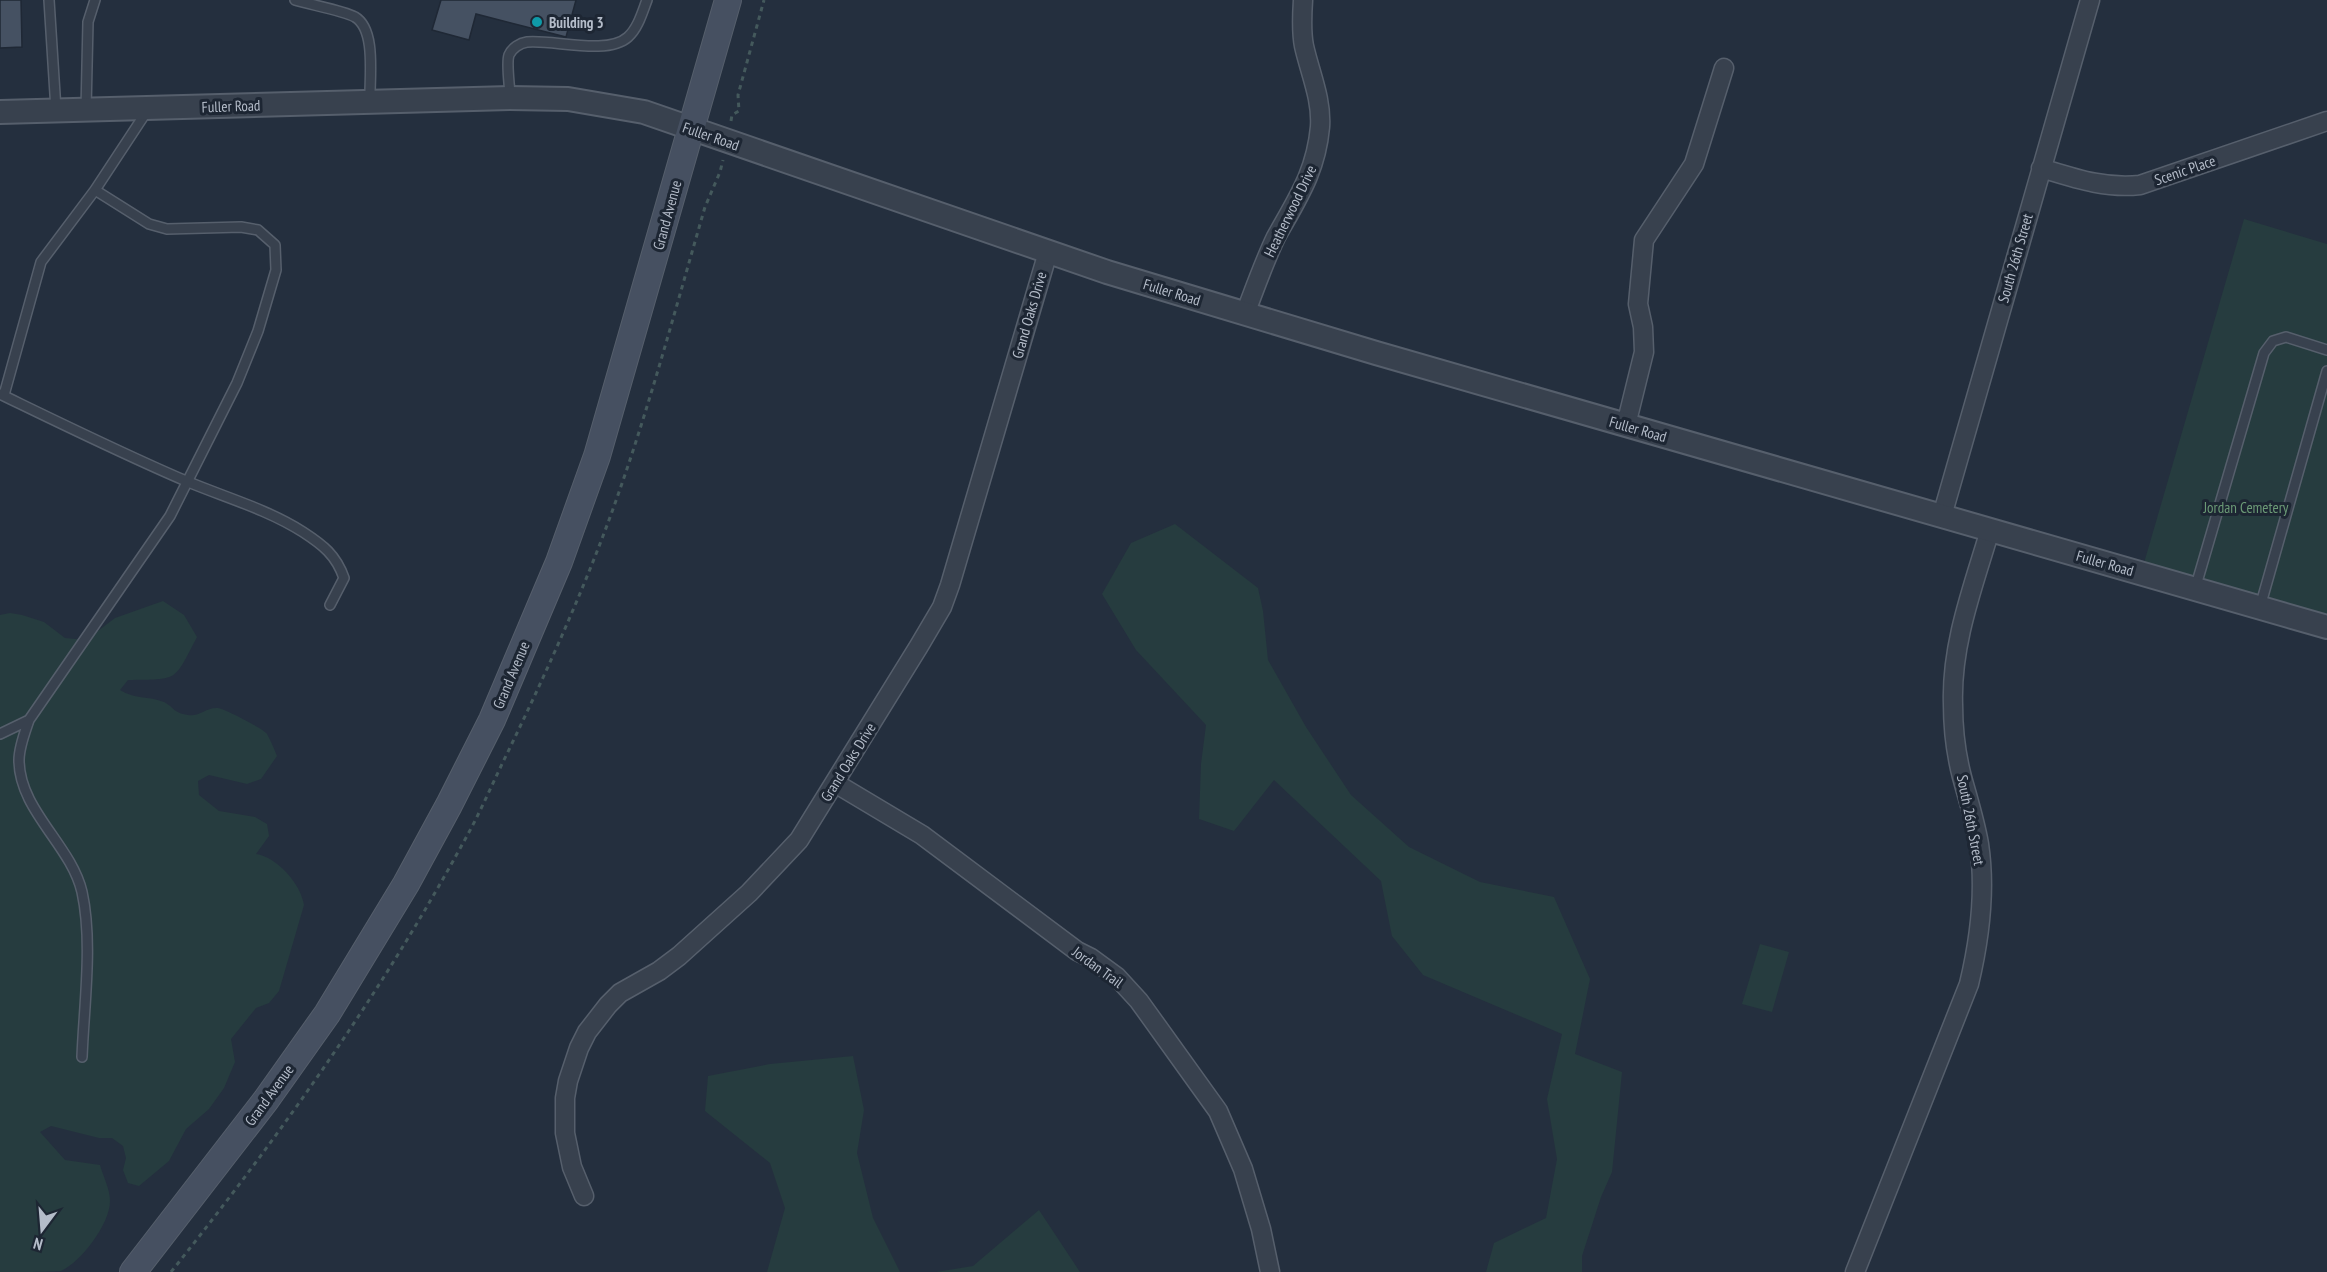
<svg xmlns="http://www.w3.org/2000/svg" width="2327" height="1272" font-family="'PT Sans Narrow',sans-serif">
<style>
.green{fill:#263c3f}
.building{fill:#455162;stroke:#1f2835;stroke-width:1.5}
.lines{fill:none;stroke-linecap:round;stroke-linejoin:round}
.service-casing{stroke:#565f6c;stroke-width:12}
.minor-casing{stroke:#565f6c;stroke-width:21}
.tertiary-casing{stroke:#565f6c;stroke-width:26}
.secondary-casing{stroke:#565f6c;stroke-width:28}
.path{stroke:#44595c;stroke-width:3;stroke-dasharray:4.5 4.5;stroke-linecap:butt}
.service{stroke:#38414e;stroke-width:9}
.minor{stroke:#38414e;stroke-width:18}
.tertiary{stroke:#38414e;stroke-width:22}
.secondary{stroke:#465061;stroke-width:26}
.culture-dot{fill:#0f9aa8;stroke:#1d2633;stroke-width:2}
.labels{text-anchor:middle;dominant-baseline:central;stroke-width:6;stroke-linejoin:round;paint-order:stroke}
.poi-label{font-size:15px;font-weight:bold;fill:#b4bcc9;stroke:#1d2633;text-anchor:start}
.street-label{font-size:15px;fill:#b4bcc9;stroke:#1d2633}
.park-label{font-size:15px;fill:#6b9a76;stroke:#1d2633}
</style>
<rect width="100%" height="100%" fill="#242f3e"/>
<path class="green" d="M2244 219 2327 244V616L2144 563Z
M1175 524 1258 588 1263 611 1268 660 1306 727 1351 795 1409 847 1480 882 1554 897 1590 979 1575 1054 1622 1072 1612 1172 1601 1197 1582 1256V1272H1486L1494 1243 1546 1218 1557 1159 1547 1099 1562 1034 1423 975 1392 936 1381 881 1274 780 1234 831 1199 819 1201 764 1206 725 1136 650 1102 594 1131 543Z
M163 601 184 615 197 637C173 683 179 679 128 680L120 690C133 699 149 696 164 702 174 707 173 713 188 715 200 717 206 707 218 708 225 709 264 729 267 734 271 741 274 749 277 756L261 779 247 784 209 775 198 781 199 795 219 811 255 817 267 824 269 836 256 854C277 857 301 884 304 905L279 991 269 1003 256 1008 231 1039 235 1062 224 1088 209 1109 186 1129 169 1161 139 1186 128 1183 123 1170 126 1158 123 1146 112 1138H99L51 1126 40 1132 65 1160 100 1165C103 1176 110 1189 110 1201 110 1224 81 1262 61 1271 53 1272 12 1272 0 1272V615L10 613 22 615 44 622 65 638 86 640 115 618Z
M1760 944 1789 952 1772 1012 1742 1004Z
M853 1056 864 1110 857 1153 873 1218 900 1272H767L785 1208 770 1163 705 1111 708 1076 770 1064Z
M1039 1210 1080 1272H936L973 1266Z"/>
<path class="building" d="M0 0H21L22 47 0 48Z
M441 0H576L566 37 476 14 469 40 432 30Z"/>
<g class="lines">
<defs>
<path id="service" d="M49 0 56 110
M295 0C311 5 342 10 355 17 377 30 369 80 370 102
M510 97C510 87 506 63 509 55 512 48 520 43 527 42 552 39 607 56 628 37 638 28 642 13 647 0
M86 110 88 22 95 0
M0 394C62 424 123 454 186 481 224 497 267 509 303 532 323 545 336 555 344 578L330 605
M4 395 41 262 95 190 147 111
M2195 589 2264 353 2273 341 2286 337 2327 350
M2260 607 2327 371
M0 734 29 720
M82 1057C84 1005 93 942 82 892 71 845 19 810 19 760 19 747 25 732 29 720L170 516 237 383 258 331 276 270 275 245 258 230 241 227 167 229 149 224 95 190"/>
<path id="minor" d="M2041 168C2074 178 2105 189 2140 185L2327 121
M1245 314C1255 288 1264 262 1276 237 1297 199 1316 172 1320 127 1322 99 1310 73 1304 46 1301 31 1302 15 1303 0
M1626 425 1644 352 1643 327 1638 304 1644 240 1694 164 1724 68
M1942 516 2090 0
M835 783 922 835 1077 951 1091 958 1117 977 1139 1001 1218 1111 1243 1169 1261 1229 1270 1272
M584 1196 572 1167 565 1133V1098L568 1081 579 1048 587 1032 608 1005 620 993 659 971 679 956 749 893 799 840 919 646 942 607 950 585 1048 252
M1855 1272 1969 984C1980 938 1986 891 1979 844 1975 821 1968 799 1962 777 1956 754 1953 728 1953 704 1951 644 1973 587 1990 530"/>
<path id="tertiary" d="M0 112 510 98 568 99 644 112 1107 272 1376 353 2327 627"/>
<path id="secondary" d="M133 1272 266 1100 327 1014 406 884 449 805 492 720 559 562 597 456 728 0"/>
</defs>
<use href="#service" class="service-casing"/>
<use href="#minor" class="minor-casing"/>
<use href="#tertiary" class="tertiary-casing"/>
<use href="#secondary" class="secondary-casing"/>
<path class="path" d="M731 121 732 115 739 111 738 95 764 0
M171 1272C279 1137 380 995 463 843 478 817 490 789 503 762 539 688 574 612 603 536 644 428 673 317 705 207L720 172 723 160"/>
<use href="#service" class="service"/>
<use href="#minor" class="minor"/>
<use href="#tertiary" class="tertiary"/>
<use href="#secondary" class="secondary"/>
</g>
<circle class="culture-dot" cx="537" cy="22" r="6"/>
<g class="labels">
<g class="poi-label">
<text x="549" y="22">Building 3</text>
</g>
<g class="street-label">
<text transform="translate(231 106) rotate(-2)">Fuller Road</text>
<text transform="translate(711 136) rotate(19)">Fuller Road</text>
<text transform="translate(2185 170) rotate(-19)">Scenic Place</text>
<text transform="translate(1290 211) rotate(-64)">Heatherwood Drive</text>
<text transform="translate(667 215) rotate(-75)">Grand Avenue</text>
<text transform="translate(2015 258) rotate(-74)">South 26th Street</text>
<text transform="translate(1172 292) rotate(17)">Fuller Road</text>
<text transform="translate(1029 315) rotate(-74)">Grand Oaks Drive</text>
<text transform="translate(1638 429) rotate(16)">Fuller Road</text>
<text transform="translate(2105 563) rotate(16)">Fuller Road</text>
<text transform="translate(511 675) rotate(-67)">Grand Avenue</text>
<text transform="translate(848 762) rotate(-58)">Grand Oaks Drive</text>
<text transform="translate(1971 820) rotate(79)">South 26th Street</text>
<text transform="translate(1098 967) rotate(36)">Jordan Trail</text>
<text transform="translate(269 1095) rotate(-54)">Grand Avenue</text>
</g>
<g class="park-label">
<text x="2246" y="507">Jordan Cemetery</text>
</g>
</g>
<g transform="translate(42 1230) rotate(196)" stroke="#1d2633" stroke-width="4.5" paint-order="stroke">
<path d="M0-4.5L10 22L0 15L-10 22Z" fill="#b4bcc9"/>
<text y="-9" font-size="16" font-weight="bold" text-anchor="middle" fill="#b4bcc9">N</text>
</g>
</svg>
